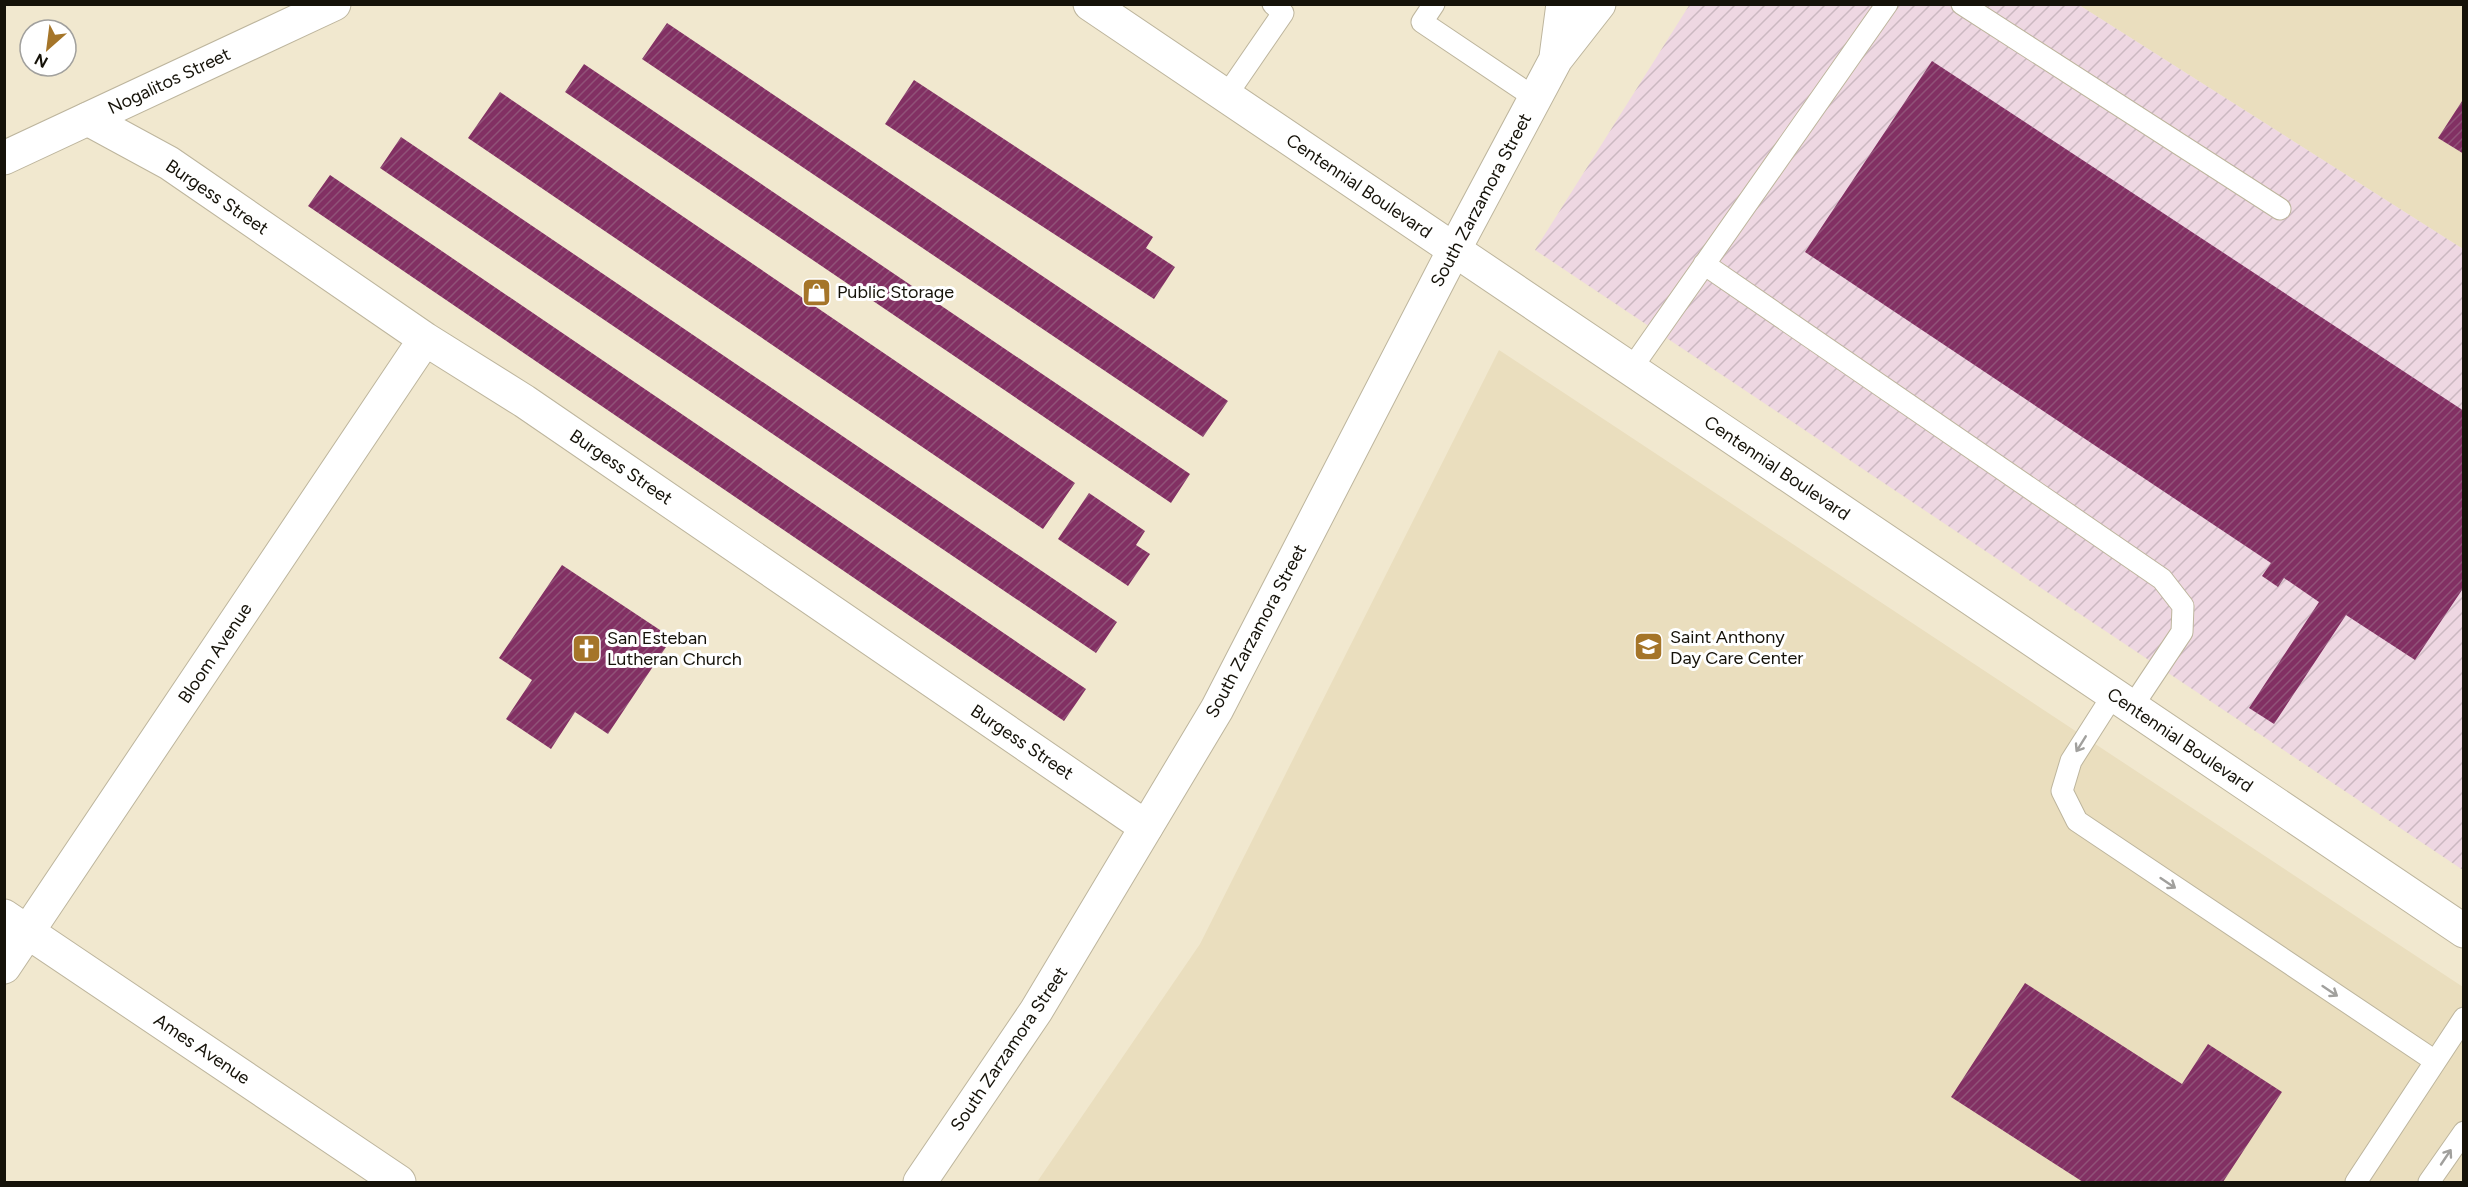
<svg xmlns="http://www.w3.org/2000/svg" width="2468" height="1187" font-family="Figtree,sans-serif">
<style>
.built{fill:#eadebe}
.industrial{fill:url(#industrial-furrows)}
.building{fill:url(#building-hatch)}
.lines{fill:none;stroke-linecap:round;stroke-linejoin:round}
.lane-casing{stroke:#bdb59d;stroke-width:23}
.street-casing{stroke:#bdb59d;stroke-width:35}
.secondary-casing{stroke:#bdb59d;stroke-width:35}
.primary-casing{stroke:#bdb59d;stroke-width:35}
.lane{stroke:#fff;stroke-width:21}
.street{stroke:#fff;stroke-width:33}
.secondary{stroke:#fff;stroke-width:33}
.primary{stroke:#fff;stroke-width:33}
.oneway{stroke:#a1a09d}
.labels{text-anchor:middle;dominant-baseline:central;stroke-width:6;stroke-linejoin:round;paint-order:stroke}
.street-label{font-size:18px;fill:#151209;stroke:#fff}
.poi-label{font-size:18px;fill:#151209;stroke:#fff;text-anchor:start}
</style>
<defs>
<pattern id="industrial-furrows" width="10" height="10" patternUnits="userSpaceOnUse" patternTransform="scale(1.5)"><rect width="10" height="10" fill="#eed7e2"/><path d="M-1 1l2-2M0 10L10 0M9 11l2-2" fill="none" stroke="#cbb8c1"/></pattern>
<pattern id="building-hatch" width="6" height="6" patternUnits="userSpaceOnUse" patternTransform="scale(1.5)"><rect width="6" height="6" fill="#823063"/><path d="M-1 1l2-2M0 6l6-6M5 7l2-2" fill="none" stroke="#905278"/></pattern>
</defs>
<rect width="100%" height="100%" fill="#f1e8cf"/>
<path class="built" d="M2079 5H2463V249Z
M1499 350 2463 987V1182H1037L1200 944Z"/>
<path class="industrial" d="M1690 4 2079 5 2463 249V870L1535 250Z"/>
<path class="building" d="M667 23 1228 401 1203 437 642 59Z
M1932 61 2464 411V587L2415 660 2346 615 2274 724 2249 708 2319 602 2284 578 2278 587 2262 576 2271 563 1805 252Z
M584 64 1190 474 1171 503 565 92Z
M914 80 1153 237 1146 248 1175 267 1154 299 885 124Z
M500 92 1075 483 1043 529 468 138Z
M2464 98V154L2438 138Z
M401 137 1117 622 1096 653 380 168Z
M330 175 1086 689 1064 721 308 206Z
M1089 493 1145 531 1136 545 1150 554 1128 586 1058 539Z
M562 565 672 638 608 734 575 712 551 749 506 719 532 680 499 658Z
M2025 983 2182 1084 2208 1044 2282 1092 2223 1182H2083L1951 1097Z"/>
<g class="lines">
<defs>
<path id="lane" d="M1434 4 1422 22 1535 98
M1962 4 2280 209
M1226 96 1283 13 1273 4
M1704 264 2162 579 2183 606 2182 632 2132 707
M1631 369 1887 4
M2113 695 2071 761 2062 791 2077 821 2435 1061
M2356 1182 2464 1018
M2429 1182 2464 1132"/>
<path id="street" d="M1090 4 2464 931
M88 119 169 163 425 339 524 401 1146 827
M4 916 399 1182
M4 967 425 339"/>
<path id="secondary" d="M1556 57 1563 4
M920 1182 1036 1011 1217 709 1454 250 1556 59 1599 4"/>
<path id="primary" d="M4 158 334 4"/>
</defs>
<use href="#lane" class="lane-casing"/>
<use href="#street" class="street-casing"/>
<use href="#secondary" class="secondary-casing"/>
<use href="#primary" class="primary-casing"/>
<use href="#lane" class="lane"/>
<use href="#street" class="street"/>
<use href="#secondary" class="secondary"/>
<use href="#primary" class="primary"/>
</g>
<defs><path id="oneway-shaft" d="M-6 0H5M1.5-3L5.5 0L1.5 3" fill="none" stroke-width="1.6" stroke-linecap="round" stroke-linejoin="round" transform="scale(1.5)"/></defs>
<g class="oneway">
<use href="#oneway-shaft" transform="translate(2081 744) rotate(122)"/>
<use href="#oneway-shaft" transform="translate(2168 883) rotate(34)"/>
<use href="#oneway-shaft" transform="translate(2330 991) rotate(34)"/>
<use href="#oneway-shaft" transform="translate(2446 1157) rotate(-56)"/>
</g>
<defs>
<symbol id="shop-square" viewBox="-11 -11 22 22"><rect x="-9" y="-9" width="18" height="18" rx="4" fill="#a57529" stroke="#fff"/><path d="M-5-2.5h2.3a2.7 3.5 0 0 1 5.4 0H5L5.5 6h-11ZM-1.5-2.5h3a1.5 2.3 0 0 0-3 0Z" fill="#fff"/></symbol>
<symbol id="school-square" viewBox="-11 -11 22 22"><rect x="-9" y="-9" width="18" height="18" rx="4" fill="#a57529" stroke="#fff"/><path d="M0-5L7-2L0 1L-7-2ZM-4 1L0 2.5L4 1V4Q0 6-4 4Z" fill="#fff"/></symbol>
<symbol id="church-square" viewBox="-11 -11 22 22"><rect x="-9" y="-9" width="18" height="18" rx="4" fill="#a57529" stroke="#fff"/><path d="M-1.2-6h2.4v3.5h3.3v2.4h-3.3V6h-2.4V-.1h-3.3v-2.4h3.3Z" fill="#fff"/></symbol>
</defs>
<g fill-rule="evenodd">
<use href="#shop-square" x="800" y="276" width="33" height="33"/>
<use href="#school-square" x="1632" y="630" width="33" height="33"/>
<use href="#church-square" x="570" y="632" width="33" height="33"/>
</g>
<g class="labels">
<g class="street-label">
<text transform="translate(169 81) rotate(-25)">Nogalitos Street</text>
<text transform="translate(1359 186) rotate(34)">Centennial Boulevard</text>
<text transform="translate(217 197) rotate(34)">Burgess Street</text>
<text transform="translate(1481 200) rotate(-62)">South Zarzamora Street</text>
<text transform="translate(621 467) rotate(34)">Burgess Street</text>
<text transform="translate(1777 468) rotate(34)">Centennial Boulevard</text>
<text transform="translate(1256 631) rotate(-62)">South Zarzamora Street</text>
<text transform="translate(215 653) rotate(-56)">Bloom Avenue</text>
<text transform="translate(2180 740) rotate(34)">Centennial Boulevard</text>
<text transform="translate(1022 742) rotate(34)">Burgess Street</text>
<text transform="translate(202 1049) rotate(34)">Ames Avenue</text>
<text transform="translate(1009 1049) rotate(-56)">South Zarzamora Street</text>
</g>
<g class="poi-label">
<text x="837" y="292">Public Storage</text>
<text x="1670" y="637">Saint Anthony<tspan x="1670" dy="21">Day Care Center</tspan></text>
<text x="607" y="638">San Esteban<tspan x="607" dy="21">Lutheran Church</tspan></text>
</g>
</g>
<rect width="2468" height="1187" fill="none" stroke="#151209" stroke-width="12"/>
<g transform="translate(48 48) rotate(208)"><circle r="28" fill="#ffffff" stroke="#a1a09d" stroke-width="1.5"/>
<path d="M0-4.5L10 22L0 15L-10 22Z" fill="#a57529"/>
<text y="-9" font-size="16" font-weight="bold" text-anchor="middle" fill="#151209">N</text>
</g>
</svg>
